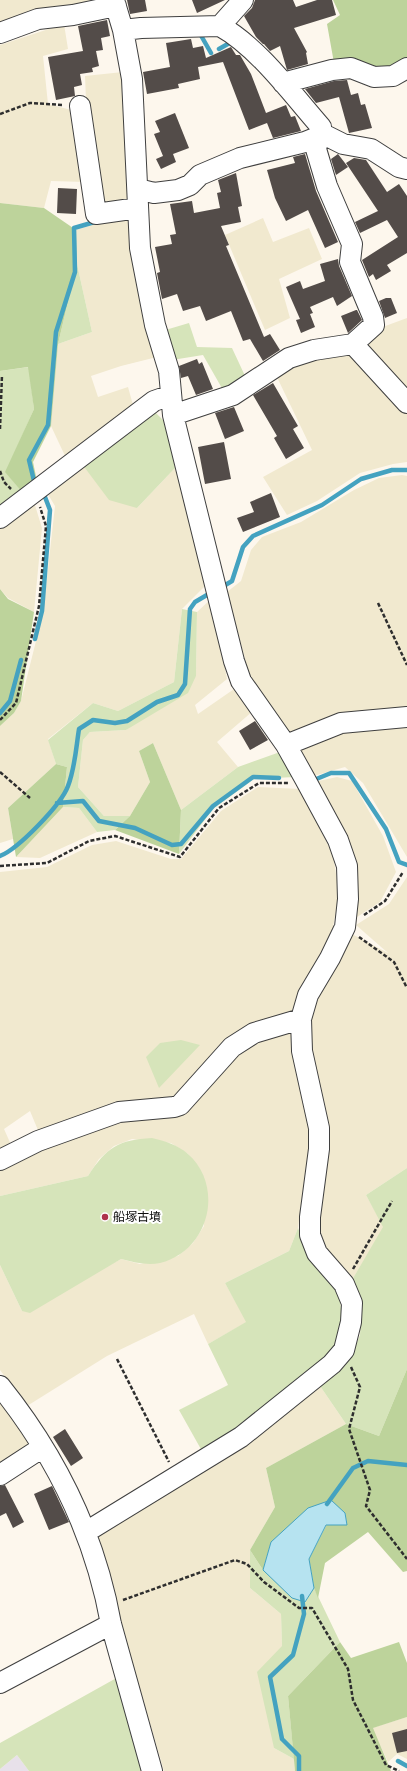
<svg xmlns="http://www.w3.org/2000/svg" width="407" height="1771" font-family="'Times New Roman','Noto Sans JP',serif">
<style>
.industrial{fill:#e8e1ea}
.farmland{fill:#f1e9cf}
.green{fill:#d6e4ba}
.forest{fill:#bdd39b}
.water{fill:#b6e3f0;stroke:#44a2c0}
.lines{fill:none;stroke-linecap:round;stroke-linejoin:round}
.stream{stroke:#44a2c0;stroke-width:4.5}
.building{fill:#534c49}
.minor-casing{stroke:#3f3f3f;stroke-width:22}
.path{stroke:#2e2e2e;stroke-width:2.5;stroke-dasharray:4 2;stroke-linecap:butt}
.minor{stroke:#fff;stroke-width:20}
.poi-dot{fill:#ae324b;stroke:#fff;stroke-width:1.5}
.labels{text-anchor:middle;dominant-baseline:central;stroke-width:4;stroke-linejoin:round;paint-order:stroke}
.poi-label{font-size:12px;fill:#0c0c0c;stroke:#fff;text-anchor:start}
</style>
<rect width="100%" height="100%" fill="#fdf7ed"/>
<path class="industrial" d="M17 1755 29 1771H0V1769Z"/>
<path class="farmland" d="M0 0H106L0 29Z
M64 24 68 49 43 56 48 104 79 112 85 182 51 181 44 208 0 203V45Z
M123 72 133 203 100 207 87 124 85 76Z
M132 213 157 357 121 366 91 376 98 397 128 387 133 405 66 458 51 426 58 344 92 332 77 264 76 230Z
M263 218 273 242 309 228 322 259 279 279 290 318 265 330 225 235Z
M407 318V395L361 343 380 328Z
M351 349 407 410V462L393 464 360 473 317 501 287 515 263 477 312 450 274 371Z
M82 464 137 508 175 468 201 561 206 585 182 609 174 682 118 711 93 703 48 739 56 764 8 808 13 839 0 843V726L14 713 21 701 43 613 55 506 46 491Z
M402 475 407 476V714L292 735 251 681 227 592 241 581 251 550 262 537 301 522 354 490 379 478Z
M34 502 42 528 34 612 8 598 0 589V528Z
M212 598 227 679 195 705 198 714 237 687 253 711 217 742 238 767 181 810 153 743 139 751 150 782 130 816H104L78 787 83 740 90 732 126 730 196 676 197 612Z
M407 721V857L363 783 345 767 310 777 295 745 341 727Z
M337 777 352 781 383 836 396 872 380 902 354 919 314 782Z
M258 787 300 789 333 855 339 893 331 938 295 1016 244 1031 177 1102 40 1135 30 1111 4 1129 12 1147 0 1154V872L47 867 92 845 116 841 171 859H181L221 811Z
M63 807 79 808 97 832 40 858 16 857Z
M407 877V1168L366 1195 384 1227 352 1280 324 1245 316 1210 310 1030 316 995 350 933 388 953 356 925 389 904Z
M295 1025 310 1135 298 1228 289 1251 225 1283 247 1322 208 1344 194 1314 107 1356 27 1406 0 1370V1265L22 1311 121 1259 140 1264 178 1256 193 1243 204 1226 200 1169 188 1154 171 1143 132 1139 114 1146 99 1159 88 1176 0 1196V1164L105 1123 181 1111 243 1042Z
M318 1383 346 1424 266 1468 275 1507 250 1550V1588L281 1614 282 1646 274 1748 294 1759 295 1771H164L95 1537Z
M0 1402 33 1446 0 1468Z
M407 1717V1759L397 1754 388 1762 372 1728Z"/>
<path class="green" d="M77 264 92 332 58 344Z
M189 323 197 347 232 348 246 378 223 390 203 355 172 360 162 331Z
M29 367 34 409 6 472 22 492 0 510V371Z
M154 411 165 422 175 468 137 508 109 500 82 464Z
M182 609 197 612 196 676 188 693 126 730 90 732 83 740 78 787 104 816H130L115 830 97 832 79 808 63 807 67 767 56 764 48 740 93 703 118 711 174 682Z
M280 752 295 777 254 779 213 809 179 854 181 810 238 767Z
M181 1040 200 1045 159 1088 146 1057 160 1043Z
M152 1138C165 1141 178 1145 188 1154 225 1187 209 1251 160 1263 147 1266 134 1262 121 1259L30 1313 22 1311 0 1265V1196L88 1176C107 1147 118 1140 152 1138Z
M407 1168V1369L379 1436 346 1424 318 1383 351 1357 360 1335 361 1310 352 1280 383 1227 366 1195Z
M298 1228 309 1256 338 1289 342 1315 340 1338 323 1364 280 1397 202 1451 179 1410 228 1385 208 1344 246 1322 225 1283 289 1251Z
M250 1550 263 1570 305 1602 314 1588 340 1642 288 1696 294 1759 274 1748 257 1672 282 1646 281 1614 250 1588Z
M120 1676 147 1771H29L17 1755 0 1769V1743Z"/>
<path class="forest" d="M333 0H407V62L391 71 334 63 327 24 340 15Z
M0 203 44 208 76 230 77 264 58 344 51 426 33 462 37 481 22 492 5 472 34 409 28 367 0 371Z
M0 589 8 599 34 612 21 701 14 713 0 726Z
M153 743 181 810 179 854 115 830 130 816 150 782 139 751Z
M56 764 67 767 63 807 16 857 8 808Z
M407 1369V1571L403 1572 368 1532 325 1563 318 1598 314 1588 309 1559 327 1524 347 1525 345 1513 271 1542 263 1570 250 1550 275 1507 266 1468 346 1424 379 1436Z
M340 1642 351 1658 399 1642 407 1663V1717L373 1728 391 1771H295L288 1696Z"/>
<path class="water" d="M331 1500 345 1513 347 1525H326L309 1559 314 1588 305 1602 292 1598 263 1570 271 1542 308 1508Z"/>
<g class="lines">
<path class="stream" d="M199 32 211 53
M219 49 233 41
M34 481 29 460 48 425 56 332 75 272 74 228 98 221
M222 587 232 581 243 547 253 536 322 505 361 479 392 470H407
M35 639 42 611 50 510 45 497
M0 713 10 701 21 660
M314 780 331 773H349L386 829 399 862 407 865
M57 803 83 801 99 821 135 828 172 845 181 844 213 806 253 777 279 778
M0 856C18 849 61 805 68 786 75 768 76 748 79 729L93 720 115 723 127 721 157 702 178 695 185 684 190 609 195 602 212 592
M327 1504 353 1468 368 1461 407 1465
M398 1761 407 1766
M299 1771V1756L282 1739 270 1677 293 1655 304 1614 302 1596"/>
</g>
<path class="building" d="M127 0H145L147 11 130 14Z
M192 0H225L197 13Z
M293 0 296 7 317 0H332L336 15 294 28 307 52 306 53 308 64 287 70 280 46 270 51 264 44H263L256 37 244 16 252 8 255 0Z
M107 20 110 36 101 38 103 50 96 51 99 66 92 68 93 72 80 74 82 85 74 87 75 96 56 100 48 57 83 51 78 26Z
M191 39 193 48 203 46 206 58 231 47 236 55H240L251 74 266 113 286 105 291 117 295 116 301 131 273 138 267 123 249 130 223 62 198 67 200 79 178 84 179 88 147 94 143 72 170 67 166 43Z
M347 80 351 95 358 93 361 105 365 104 372 128 349 133 339 97 316 103 305 89 334 81Z
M175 113 189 148 173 154 176 162 161 169 156 159 163 156 154 134 160 132 155 121Z
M305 154 316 191 338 242 325 248 308 210 286 221 275 198 267 170 295 163 293 157Z
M338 154 348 167 336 175 331 159Z
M354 158 366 160 387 192 399 184 407 196V253L387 265 391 271 376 280 373 274 369 277 362 260 398 237 387 220 360 233 355 222 378 211 346 163Z
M236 173 242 206 238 207 241 222 221 226 229 245 226 246 264 337 270 334 280 350 263 361 250 339 243 341 231 311 206 321 200 306 183 311 177 294 162 299 157 273 160 272 155 247 172 244 170 235 176 234 170 204 192 201 194 213 220 208 217 193 221 192 218 180Z
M58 188 77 189 76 214 57 213Z
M338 259 339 266 352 296 337 306 333 297 310 307 313 313 310 314 315 327 301 333 296 320 300 319 286 287 300 281 303 289 325 281 320 264Z
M386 298H391L397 313 385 318 379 301Z
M356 310H357L362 320 348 333 341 316Z
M197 359 199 364 202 362 213 389 196 395 188 376 181 378 179 366Z
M273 383 298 426 293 429 304 448 286 459 274 438 277 436 253 395Z
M234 407 244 431 225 439 215 413Z
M224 442 231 479 205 484 198 447Z
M271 493 280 517 243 532 237 518 254 512 250 502Z
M255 721 268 740 250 750 239 731Z
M65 1429 83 1458 71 1466 53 1437Z
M5 1485 24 1522 13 1528 6 1513 0 1516V1486Z
M52 1486 69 1522 49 1530 34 1494Z
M407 1729V1751L397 1753 392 1733Z"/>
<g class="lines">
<defs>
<path id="minor" d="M220 26 243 0
M123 30 141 28 220 26C258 47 292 94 321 127L316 149 327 186 352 244 350 262 373 317 374 325 353 344 314 350 289 358 233 395 173 415
M0 33 38 19 73 15 116 6
M283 83 332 70 351 68 374 77 393 76 407 68
M80 106 96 214 138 208
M138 189 154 193 178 190 190 185 200 175 240 158 305 142 320 136H327L343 144 371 149 399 167 407 169
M353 344 407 403
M0 518 154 401 171 395
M286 745 341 723 407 717
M0 1160 38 1141 119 1112 174 1107 180 1105 232 1047 254 1033 301 1019
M0 1386C57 1457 95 1535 111 1624L152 1771
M0 1475 43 1447
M86 1532 241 1437 332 1364 344 1350 351 1322 352 1303 344 1284 317 1253 310 1235V1217L319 1149V1128L302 1051 301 1019 308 995 330 958 345 927 348 899 347 866 338 840 305 779 286 745 241 681 234 661 173 415 169 371 155 325 140 248 132 79 123 30 114 0
M0 1683 111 1624"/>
</defs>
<use href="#minor" class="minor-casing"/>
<path class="path" d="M0 114 30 103 64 105
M0 429 2 375
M0 471 4 482 11 489
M378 603 407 665
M0 720 16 703 39 606 46 526 40 507
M0 772 30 798
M0 866 47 863 89 841 115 836 180 857 219 808 259 783H289
M364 915 385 901 403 872
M359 937 394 962 407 988
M353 1269 392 1201
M117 1359 169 1462
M351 1367 360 1387 349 1429 370 1490 366 1506 407 1559
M123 1600 235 1560 247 1564 264 1582 299 1608H312L348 1669 353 1700 386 1765 399 1771"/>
<use href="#minor" class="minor"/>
</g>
<circle class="poi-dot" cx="105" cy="1217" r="4"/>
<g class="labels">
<g class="poi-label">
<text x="113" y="1217">船塚古墳</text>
</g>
</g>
</svg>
